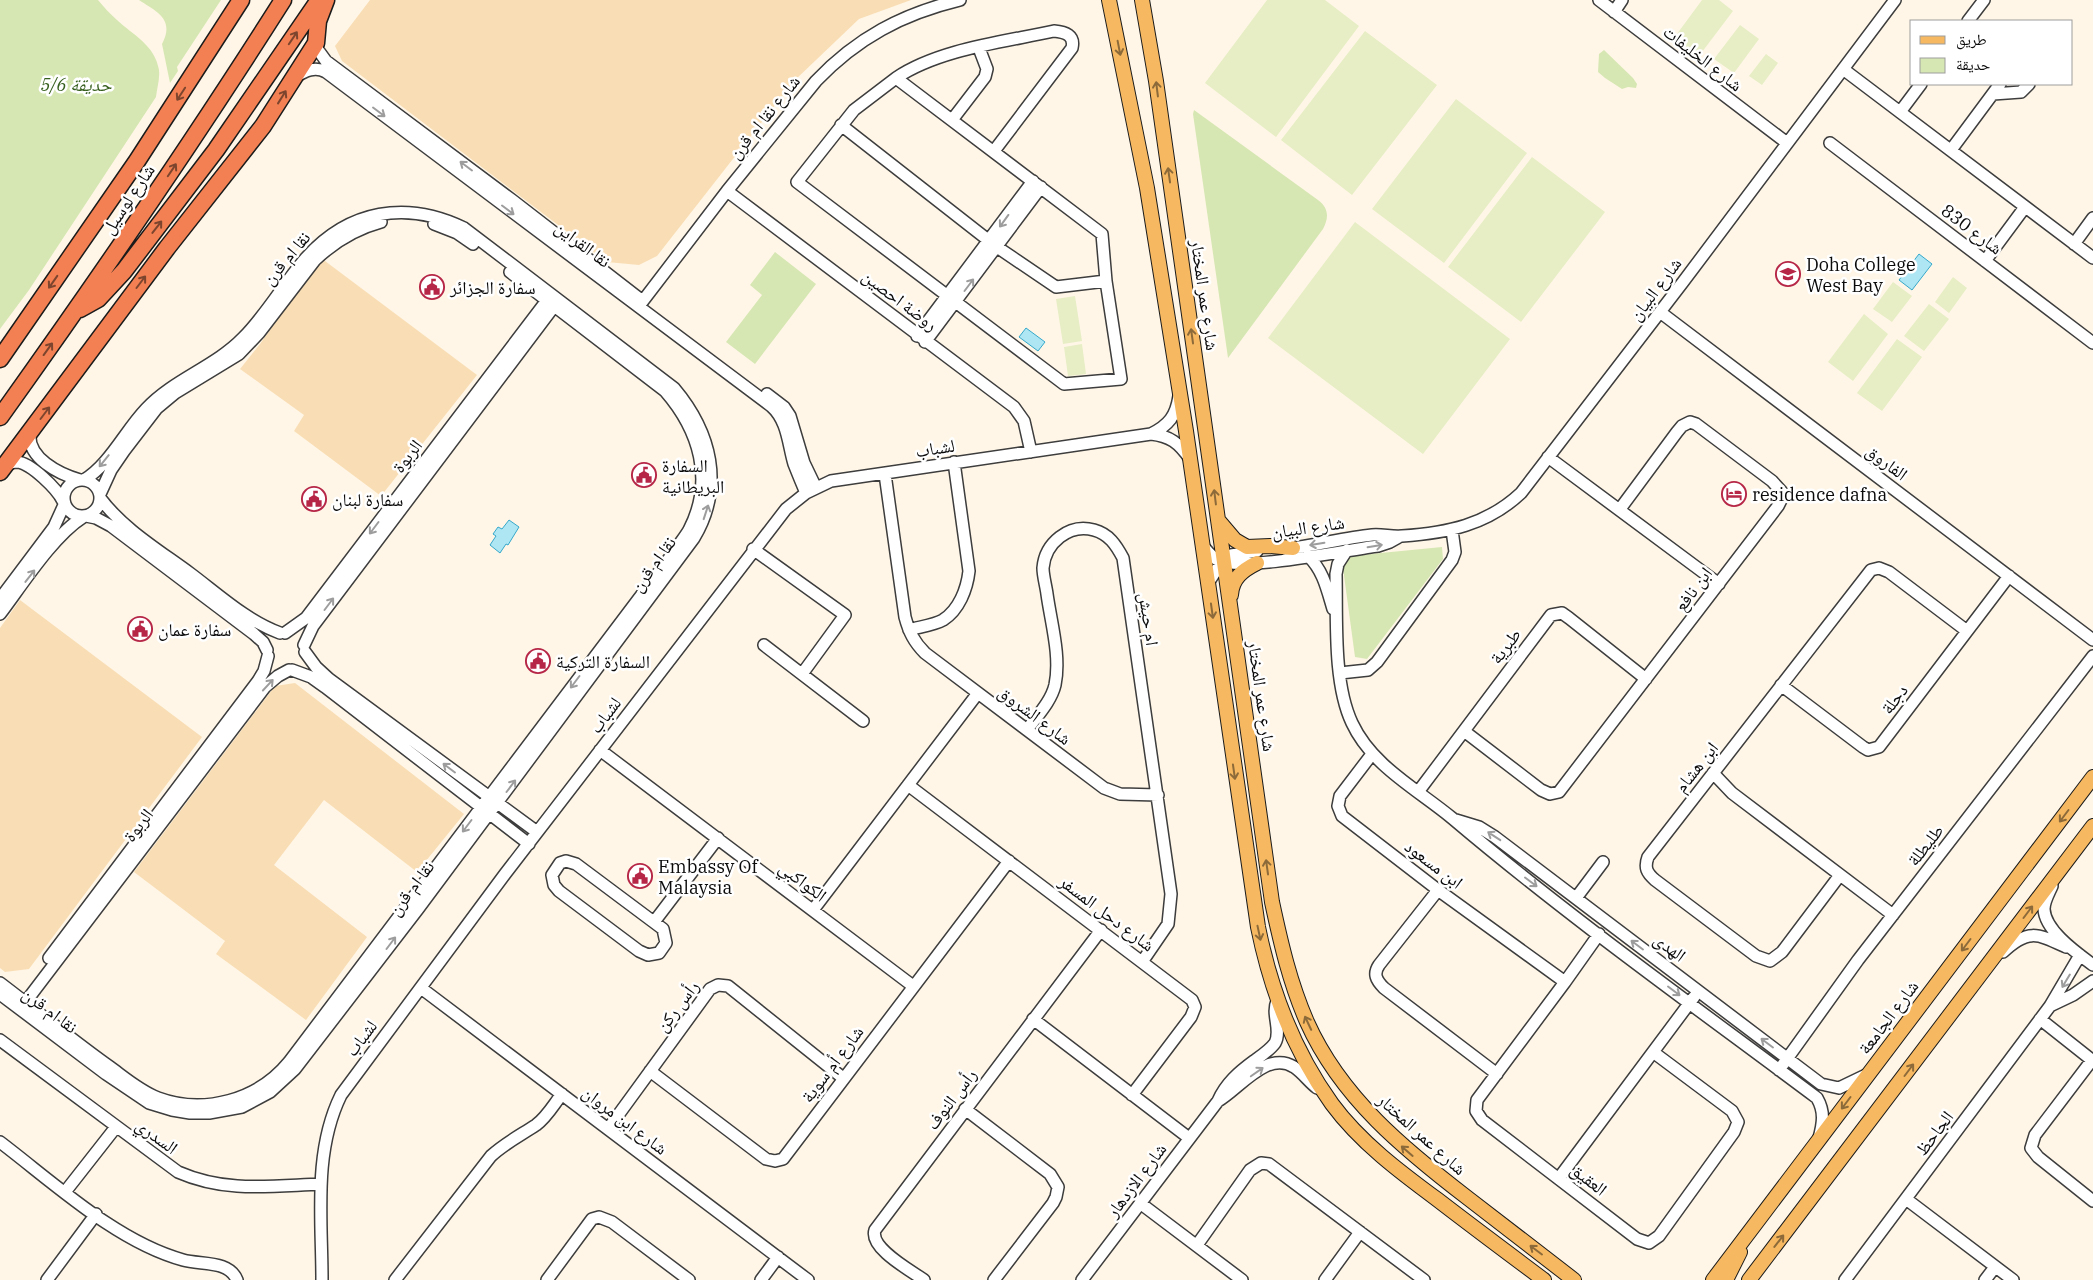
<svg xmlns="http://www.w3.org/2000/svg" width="2093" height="1280" font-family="'IBM Plex Serif','Noto Naskh Arabic',serif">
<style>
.green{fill:#d7e7b3}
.sand{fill:#f9deb5}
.pitch{fill:#e7eec5}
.water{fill:#aee6f4;stroke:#36a8ca}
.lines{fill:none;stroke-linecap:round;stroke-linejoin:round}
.minor-casing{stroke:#3d3d3d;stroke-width:14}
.major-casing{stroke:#1b1b1b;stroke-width:16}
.highway-casing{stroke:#1b1b1b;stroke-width:19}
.minor{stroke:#fff;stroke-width:11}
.major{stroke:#f6b860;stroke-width:14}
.highway{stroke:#f28052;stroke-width:16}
.oneway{stroke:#7e452e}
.oneway2{stroke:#8c6a39}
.oneway3{stroke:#9d9d9d}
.labels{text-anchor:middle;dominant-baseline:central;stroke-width:5;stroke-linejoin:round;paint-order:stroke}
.street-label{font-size:18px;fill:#0a0a0a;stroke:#fff}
.park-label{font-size:18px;font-style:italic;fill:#365f1d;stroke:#fff}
.poi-label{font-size:18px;fill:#0a0a0a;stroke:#fff;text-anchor:start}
</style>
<rect width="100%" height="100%" fill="#fff6e7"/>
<path class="green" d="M0 0H98C104 7 110 14 117 20 133 35 155 45 159 70 160 79 157 88 156 97L29 290 0 329Z
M139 0H221L177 67 178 71 170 83 162 44C175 19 157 12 139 0Z
M1604 50 1633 78 1637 84 1636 88 1628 87 1622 89 1605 78 1598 72 1599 54Z
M1194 110 1318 200C1329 208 1329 218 1323 229L1228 358 1193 114Z
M775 252 816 284 755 364 726 342 762 295 750 285Z
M1442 547 1443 559 1367 659 1355 657 1343 568 1350 556Z"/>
<path class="sand" d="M370 0H911L859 19 794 81 657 256 639 265 607 262 342 61 335 46Z
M321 258 477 375 381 496 294 431 304 415 240 369 260 344Z
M20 600 202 737 29 969 5 972 0 968V628Z
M295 683 464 814 417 872 324 800 274 865 367 937 306 1020 216 954 225 941 134 872 275 686Z"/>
<path class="pitch" d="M1267 0H1325L1359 26 1276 137 1205 83Z
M1702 0H1719L1733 11 1699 56 1674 38Z
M1740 25 1759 39 1734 73 1714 59Z
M1365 31 1437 85 1352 195 1281 140Z
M1766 54 1778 63 1762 85 1749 76Z
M1456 99 1527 153 1444 263 1372 209Z
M1532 157 1605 212 1521 322 1448 267Z
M1355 222 1510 339 1423 454 1268 338Z
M1953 277 1967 288 1949 313 1935 302Z
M1893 282 1912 296 1892 322 1873 309Z
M1075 296 1082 341 1063 344 1056 299Z
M1929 304 1949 319 1924 351 1904 336Z
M1864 314 1888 334 1853 381 1828 362Z
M1897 339 1922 357 1882 411 1857 393Z
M1082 344 1086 374 1068 376 1064 347Z"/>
<path class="water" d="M1919 254 1932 264 1912 290 1899 280Z
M1026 328 1045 342 1038 351 1019 337Z
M509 520 519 527 508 545 506 544 500 553 490 545 496 536 493 534 498 527 502 529Z"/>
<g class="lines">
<defs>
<path id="minor" d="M1599 0 1787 143
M1614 12 1622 0
M1968 21 1984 0
M316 43 318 50 326 61 512 200 640 299
M1843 69 2093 258
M295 77C305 71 315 66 326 72L771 406C788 421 788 444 794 464 798 474 802 484 806 493
M896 78 1102 234 1106 281 1121 379 1064 384 797 182 854 110Z
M896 78C939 49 1004 42 1054 31 1065 32 1075 35 1072 48L994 151
M1993 94 2021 92 2029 84
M1900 112 1921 84
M952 120 985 77 987 69 979 48
M841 125 997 247 1056 287 1106 281
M1830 143 2093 343
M1951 150 2000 84
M727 191 1014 407 1024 421 1031 452
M434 224 457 233 473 244
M2074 244 2093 218
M1985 261 2025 207
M639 306 727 191 816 81C857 38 902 14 960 0
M1660 312 2093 640
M917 336 1033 181
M925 342 1041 187
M767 394 784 407 790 416 804 463 816 488
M30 433C27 458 59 474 80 480
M1151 434C1169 425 1176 416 1179 396
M1548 457 1719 584
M5 465C8 464 12 462 17 462 31 463 57 489 63 501
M885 474 905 617C909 632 914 642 925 653L1104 788 1120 794 1158 795
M64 498a18 18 0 1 1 36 0a18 18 0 1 1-36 0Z
M100 494 111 470 124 451 157 408 175 393 239 354 259 333 315 260C335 241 355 229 381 222
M100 498C123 529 160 551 191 574 219 595 247 621 280 633
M86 516 96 518 111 526 254 634 263 642 267 650
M1203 546C1208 552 1212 558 1220 561 1244 571 1347 550 1378 546L1390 542 1399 537
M753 549 845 615 802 674
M1285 549C1314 546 1343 538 1372 535 1382 534 1392 537 1402 536 1447 533 1487 525 1521 493L1683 282 1895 0
M1347 550 1338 564 1336 574C1337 619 1333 683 1352 723 1372 766 1417 789 1452 818 1569 917 1694 1006 1817 1098 1825 1112 1823 1123 1819 1138
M1308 556C1323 570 1327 589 1333 609
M1208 583 1217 569 1231 555 1257 551
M0 599 54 527 64 505
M0 614C22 585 53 536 83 517
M909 630C919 627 934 625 943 620 959 610 967 589 969 571L954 462
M285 633 306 618 551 295
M304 645 313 626 558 301
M764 645 863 721
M305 652 316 667 329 679 537 832
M292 670 311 677 325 687 529 844
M1340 673 1368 670 1377 662 1452 560 1455 552 1452 530
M1781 685 1863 747 1868 750 1879 747 2009 576
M1027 730C1036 717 1051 702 1055 685 1061 656 1051 623 1047 594 1046 586 1043 576 1043 568 1045 543 1069 523 1094 530 1109 534 1116 545 1123 558L1171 894 1168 924 1142 962
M1464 731 1541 790 1550 794 1559 792 1778 506 1781 500 1782 492 1772 481 1696 424 1690 422 1682 426 1677 432 1620 509
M600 750 913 986
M1372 754 1340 796 1338 806 1342 816 1438 890 1565 982
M1713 773 1732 793 1893 915
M908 785 1192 1000 1195 1007 1191 1017 1132 1095
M1418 792 1551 615 1562 613 1569 618 1646 679
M1456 820 1479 827 1495 837 1821 1084 1839 1088 1866 1075
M566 861 576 864 663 929 666 943 659 953 648 955 639 951 559 891 554 885 552 875 560 863Z
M1840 875 1782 952 1770 961 1756 956 1655 880C1647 873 1644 868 1648 857L1871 570 1879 568 1889 572 1967 631
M2052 886C2049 893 2044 901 2044 909 2045 931 2077 953 2093 965
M1438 890 1379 965C1373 974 1376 980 1384 988L1497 1074
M1576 898 1603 862
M813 910 978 693
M654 922 718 838
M1599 934 1565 982 1477 1100 1476 1111 1482 1120 1637 1239 1649 1243 1659 1236 1734 1132 1738 1122 1732 1111 1653 1052
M2003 952C2028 928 2038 934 2066 947
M49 958 258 681 264 671 268 656
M0 983C37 1011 72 1040 110 1067 125 1078 140 1091 158 1098 204 1115 258 1100 289 1062L674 552C679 544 685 537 689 530 715 480 699 430 665 391L510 272
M421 988 808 1280
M0 994 106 1074 149 1103 172 1110 190 1113H209L242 1107 270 1092 295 1069 418 909 694 538C725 486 711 432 674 388L464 228C406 200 349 210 306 258 284 283 267 314 243 338 215 367 174 379 146 409 125 431 110 464 84 480
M2052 1005 2073 995 2093 981
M21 1008 265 687 278 676 289 670
M1033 1019 1189 1138
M2040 1019 2093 1061
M0 1040 178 1172C226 1193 270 1186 321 1184
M2092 1060 2035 1135 2031 1148 2038 1157 2093 1201
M1779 1070 1858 960 2093 656
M650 1071 766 1159 775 1161 783 1159 1009 861
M1218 1101C1240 1088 1267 1050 1294 1067 1303 1073 1309 1082 1317 1088
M965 1109 1050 1174 1058 1187 1056 1197 1053 1203 994 1280
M608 1129 710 989 718 985 728 986 843 1078
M0 1142C54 1183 117 1242 183 1260 201 1265 229 1260 237 1280
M1559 1178 1694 997
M65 1192 116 1127
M1906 1199 2013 1280
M1140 1203 1242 1280
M1197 1245 1250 1170 1261 1163 1269 1164 1424 1280
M47 1280 96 1214
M322 1280C322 1218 313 1152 341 1095L505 874 786 509 806 493 831 481 1151 434C1170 436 1179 443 1190 459
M395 1280 491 1156C505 1143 521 1135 536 1125 547 1117 554 1104 562 1094
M547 1280 592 1219 599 1217 612 1222 689 1280
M761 1280 778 1257
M924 1280C910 1270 869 1248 875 1230L1101 930
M1082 1280 1218 1101C1226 1083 1239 1072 1254 1061 1261 1056 1270 1050 1275 1043 1282 1030 1271 1015 1277 1001
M1325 1280 1360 1232
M1845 1280 2050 1006 2080 955
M1985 1280 1995 1267"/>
<path id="major" d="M1109 0 1147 188 1186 431 1258 927C1271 991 1293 1050 1332 1104 1360 1142 1400 1172 1438 1200 1473 1227 1508 1253 1544 1280
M1142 0 1156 81 1272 902C1281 944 1290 983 1307 1022 1341 1098 1405 1150 1469 1199 1504 1226 1539 1253 1574 1280
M1218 520 1235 540 1247 547 1270 546 1293 548
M1231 595C1232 578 1243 570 1257 563
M1713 1280 2093 777
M1726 1280 1740 1252
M1749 1280 2093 826"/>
<path id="highway" d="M80 309 98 299 124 271 216 150 319 0
M0 359 137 161 241 0
M0 417C98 280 193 142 283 0
M0 472 167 248 263 126 316 43 318 21 326 0"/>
</defs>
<use href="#minor" class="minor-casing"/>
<use href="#major" class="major-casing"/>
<use href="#highway" class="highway-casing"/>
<use href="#minor" class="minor"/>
<use href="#major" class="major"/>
<use href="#highway" class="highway"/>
</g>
<defs><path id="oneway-shaft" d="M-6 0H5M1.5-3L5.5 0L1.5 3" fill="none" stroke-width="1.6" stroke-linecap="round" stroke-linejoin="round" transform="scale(1.25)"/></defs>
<g class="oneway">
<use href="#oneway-shaft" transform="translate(293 38) rotate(-56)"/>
<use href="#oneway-shaft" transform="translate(181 94) rotate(123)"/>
<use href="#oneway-shaft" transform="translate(282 97) rotate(-58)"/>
<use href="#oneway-shaft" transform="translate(172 170) rotate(-56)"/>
<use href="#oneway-shaft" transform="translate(157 227) rotate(-52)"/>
<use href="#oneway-shaft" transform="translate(53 282) rotate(125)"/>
<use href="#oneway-shaft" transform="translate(141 282) rotate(-53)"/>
<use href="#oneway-shaft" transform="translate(48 349) rotate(-54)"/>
<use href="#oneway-shaft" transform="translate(45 413) rotate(-53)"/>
</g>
<g class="oneway2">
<use href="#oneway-shaft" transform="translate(1119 48) rotate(79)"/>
<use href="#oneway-shaft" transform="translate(1157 89) rotate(-97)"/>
<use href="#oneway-shaft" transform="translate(1169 175) rotate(-98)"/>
<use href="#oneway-shaft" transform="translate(1192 336) rotate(-98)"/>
<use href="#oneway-shaft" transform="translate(1215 497) rotate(-97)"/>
<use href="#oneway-shaft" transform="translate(1212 611) rotate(82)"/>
<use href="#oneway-shaft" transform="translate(1234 772) rotate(82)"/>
<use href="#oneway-shaft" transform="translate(2064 816) rotate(127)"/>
<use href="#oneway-shaft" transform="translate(1267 867) rotate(-98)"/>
<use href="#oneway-shaft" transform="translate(2028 912) rotate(-53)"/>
<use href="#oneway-shaft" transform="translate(1259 933) rotate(78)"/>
<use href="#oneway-shaft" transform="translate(1966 945) rotate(127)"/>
<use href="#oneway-shaft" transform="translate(1308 1023) rotate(-115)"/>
<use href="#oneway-shaft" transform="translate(1909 1070) rotate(-53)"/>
<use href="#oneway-shaft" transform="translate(1846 1103) rotate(127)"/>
<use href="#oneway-shaft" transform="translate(1407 1151) rotate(-139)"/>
<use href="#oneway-shaft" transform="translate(1779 1241) rotate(-52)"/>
<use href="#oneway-shaft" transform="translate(1536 1250) rotate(-143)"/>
</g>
<g class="oneway3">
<use href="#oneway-shaft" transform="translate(379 112) rotate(37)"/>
<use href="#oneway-shaft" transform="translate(466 166) rotate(-143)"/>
<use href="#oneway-shaft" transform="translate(508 210) rotate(37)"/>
<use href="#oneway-shaft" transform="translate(1004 221) rotate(126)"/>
<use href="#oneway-shaft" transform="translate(969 285) rotate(-53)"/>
<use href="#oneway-shaft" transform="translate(104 461) rotate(129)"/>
<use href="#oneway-shaft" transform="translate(706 512) rotate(-72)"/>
<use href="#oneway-shaft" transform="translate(374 528) rotate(127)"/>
<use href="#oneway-shaft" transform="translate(1317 544) rotate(171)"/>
<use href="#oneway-shaft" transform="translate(1375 546) rotate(-9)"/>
<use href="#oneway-shaft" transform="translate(30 576) rotate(-52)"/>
<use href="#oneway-shaft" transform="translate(329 604) rotate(-53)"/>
<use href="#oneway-shaft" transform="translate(575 682) rotate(127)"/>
<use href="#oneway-shaft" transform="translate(268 685) rotate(-47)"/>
<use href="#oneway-shaft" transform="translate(449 768) rotate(-143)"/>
<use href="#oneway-shaft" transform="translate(511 786) rotate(-53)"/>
<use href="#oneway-shaft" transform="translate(467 826) rotate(127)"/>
<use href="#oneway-shaft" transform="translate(1494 836) rotate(-147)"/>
<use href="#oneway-shaft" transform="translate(1531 882) rotate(37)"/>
<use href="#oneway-shaft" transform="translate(391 943) rotate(-53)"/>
<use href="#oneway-shaft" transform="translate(1637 945) rotate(-143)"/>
<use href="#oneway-shaft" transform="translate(2066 981) rotate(121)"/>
<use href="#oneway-shaft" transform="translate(1674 991) rotate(37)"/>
<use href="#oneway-shaft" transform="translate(1767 1043) rotate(-143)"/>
<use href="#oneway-shaft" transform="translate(1257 1072) rotate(-35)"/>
</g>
<defs>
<symbol id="school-ring" viewBox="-11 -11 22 22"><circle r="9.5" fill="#fff" stroke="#b62646" stroke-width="1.5"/><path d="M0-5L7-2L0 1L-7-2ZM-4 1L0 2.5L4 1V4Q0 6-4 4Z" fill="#b62646"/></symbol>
<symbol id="civic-ring" viewBox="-11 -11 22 22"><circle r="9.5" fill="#fff" stroke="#b62646" stroke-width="1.5"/><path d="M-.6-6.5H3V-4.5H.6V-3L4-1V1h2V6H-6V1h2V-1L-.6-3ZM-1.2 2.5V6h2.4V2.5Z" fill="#b62646"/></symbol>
<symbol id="hotel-ring" viewBox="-11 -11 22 22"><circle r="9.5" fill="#fff" stroke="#b62646" stroke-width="1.5"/><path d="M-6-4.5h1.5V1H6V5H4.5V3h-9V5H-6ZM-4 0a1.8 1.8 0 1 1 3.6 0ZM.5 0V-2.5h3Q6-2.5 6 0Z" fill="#b62646"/></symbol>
</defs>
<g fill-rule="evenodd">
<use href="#school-ring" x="1774" y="260" width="28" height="28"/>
<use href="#civic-ring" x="418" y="273" width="28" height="28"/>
<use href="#civic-ring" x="630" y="461" width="28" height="28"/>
<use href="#hotel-ring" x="1720" y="480" width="28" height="28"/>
<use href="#civic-ring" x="300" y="485" width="28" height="28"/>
<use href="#civic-ring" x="126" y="615" width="28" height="28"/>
<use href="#civic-ring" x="524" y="647" width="28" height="28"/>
<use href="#civic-ring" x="626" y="862" width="28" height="28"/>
</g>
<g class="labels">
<g class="street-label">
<text transform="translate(1703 58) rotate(38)">شارع الخليفات</text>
<text transform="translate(764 117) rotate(-51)">شارع نقا ام قرن</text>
<text transform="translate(128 199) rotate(-56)">شارع لوسيل</text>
<text transform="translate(1972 229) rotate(37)">شارع 830</text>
<text transform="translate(583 244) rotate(37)">نقا القراين</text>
<text transform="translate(286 258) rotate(-50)">نقا ام قرن</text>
<text transform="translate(1655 289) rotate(-53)">شارع البيان</text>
<text transform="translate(1205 295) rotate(82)">شارع عمر المختار</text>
<text transform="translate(900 300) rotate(37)">روضة احصين</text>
<text transform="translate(935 448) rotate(-9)">لشباب</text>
<text transform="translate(407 456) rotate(-53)">الربوة</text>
<text transform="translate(1887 462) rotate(37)">الفاروق</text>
<text transform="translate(1308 527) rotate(-8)">شارع البيان</text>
<text transform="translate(653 564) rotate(-54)">نقا ام قرن</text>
<text transform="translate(1693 589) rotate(-53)">ابن نافع</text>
<text transform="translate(1149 619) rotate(82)">ام حيش</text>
<text transform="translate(1505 646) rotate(-53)">طبرية</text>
<text transform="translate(1262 696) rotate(82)">شارع عمر المختار</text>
<text transform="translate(1894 699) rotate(-53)">دجلة</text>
<text transform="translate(605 715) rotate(-53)">لشباب</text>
<text transform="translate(1035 715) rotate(37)">شارع الشروق</text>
<text transform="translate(1696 767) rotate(-52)">ابن هشام</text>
<text transform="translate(138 825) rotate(-53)">الربوة</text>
<text transform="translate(1925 845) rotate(-52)">طليطلة</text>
<text transform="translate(1434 864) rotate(37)">ابن مسعود</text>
<text transform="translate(803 881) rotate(37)">الكواكبي</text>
<text transform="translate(411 888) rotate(-53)">نقا ام قرن</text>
<text transform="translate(1107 913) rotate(37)">شارع دحل المسفر</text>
<text transform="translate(1670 947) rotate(37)">الهدى</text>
<text transform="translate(677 1006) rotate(-53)">رأس ركن</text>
<text transform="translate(50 1010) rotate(37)">نقا ام قرن</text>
<text transform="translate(1888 1017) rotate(-53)">شارع الجامعة</text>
<text transform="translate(361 1038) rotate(-53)">لشباب</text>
<text transform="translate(832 1064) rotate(-53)">شارع أم سوية</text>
<text transform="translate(951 1099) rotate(-53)">رأس النوف</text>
<text transform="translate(625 1120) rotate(37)">شارع ابن مروان</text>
<text transform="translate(1934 1133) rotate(-53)">الجاحظ</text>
<text transform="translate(1422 1134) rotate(42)">شارع عمر المختار</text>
<text transform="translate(157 1136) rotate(36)">السدري</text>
<text transform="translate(1589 1179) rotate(38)">العقيق</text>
<text transform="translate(1136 1180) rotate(-53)">شارع الازدهار</text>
</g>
<g class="park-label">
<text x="76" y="84">حديقة 5/6</text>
</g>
<g class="poi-label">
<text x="1806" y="264">Doha College<tspan x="1806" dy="21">West Bay</tspan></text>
<text x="450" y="287">سفارة الجزائر</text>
<text x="662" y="465">السفارة<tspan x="662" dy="21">البريطانية</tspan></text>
<text x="1752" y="494">residence dafna</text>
<text x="332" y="499">سفارة لبنان</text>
<text x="158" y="629">سفارة عمان</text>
<text x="556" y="661">السفارة التركية</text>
<text x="658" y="866">Embassy Of<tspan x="658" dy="21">Malaysia</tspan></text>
</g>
</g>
<rect x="1910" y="20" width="162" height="65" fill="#ffffff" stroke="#9d9d9d"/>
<rect x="1920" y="36" width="25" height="8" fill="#f6b860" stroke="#9d9d9d"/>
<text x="1956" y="45" font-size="15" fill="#0a0a0a">طريق</text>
<rect x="1920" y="58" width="25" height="15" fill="#d7e7b3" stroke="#9d9d9d"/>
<text x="1956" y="70" font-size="15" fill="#0a0a0a">حديقة</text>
</svg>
